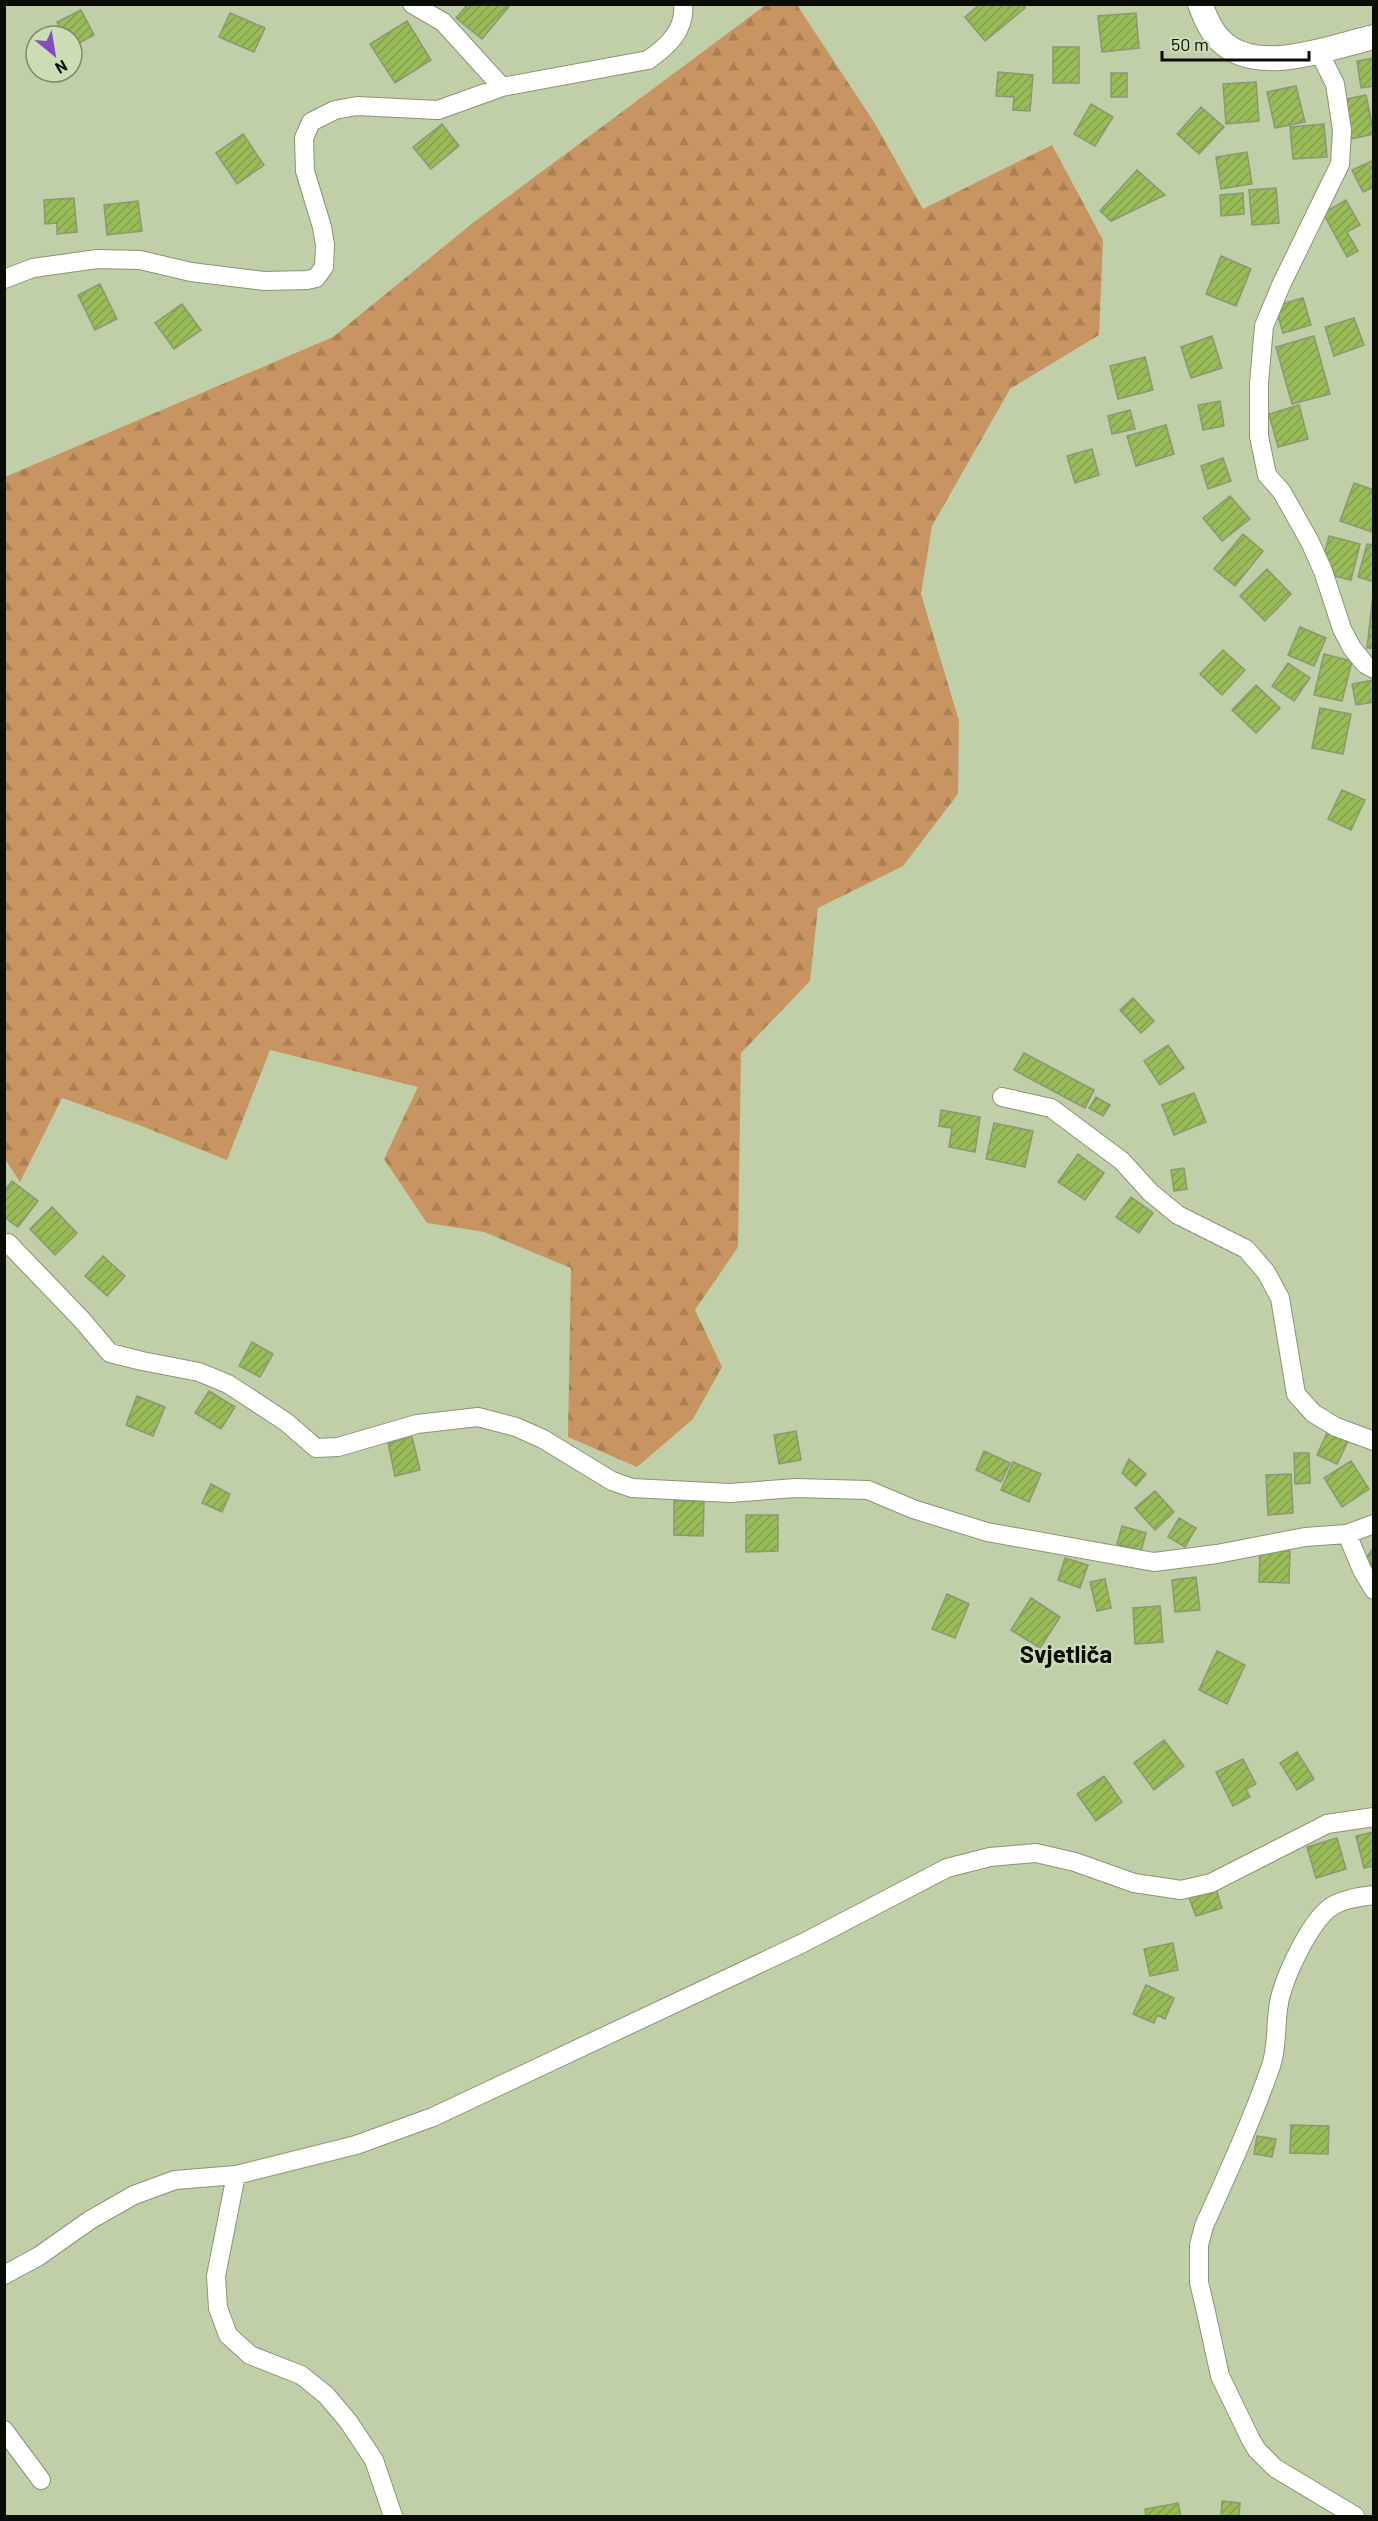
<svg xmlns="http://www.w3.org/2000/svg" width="1378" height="2521" font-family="Barlow,sans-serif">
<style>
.forest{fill:url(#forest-firs)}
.building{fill:url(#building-hatch);stroke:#8a9873;stroke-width:1.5}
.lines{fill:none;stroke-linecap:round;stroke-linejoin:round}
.street-casing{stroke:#889672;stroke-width:20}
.secondary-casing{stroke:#889672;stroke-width:26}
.street{stroke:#fff;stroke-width:18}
.secondary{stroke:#fff;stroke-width:24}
.labels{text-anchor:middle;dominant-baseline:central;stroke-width:4.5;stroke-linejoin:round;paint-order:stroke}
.quarter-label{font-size:24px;font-weight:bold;fill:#090d03;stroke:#ccdcb5}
</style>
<defs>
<pattern id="forest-firs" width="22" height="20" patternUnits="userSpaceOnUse" patternTransform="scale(1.5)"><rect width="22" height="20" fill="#c89562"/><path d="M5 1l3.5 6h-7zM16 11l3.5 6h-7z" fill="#aa7f53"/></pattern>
<pattern id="building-hatch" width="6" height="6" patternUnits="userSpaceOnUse" patternTransform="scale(1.5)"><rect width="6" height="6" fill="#99bb58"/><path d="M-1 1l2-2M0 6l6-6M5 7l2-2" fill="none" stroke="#82a04b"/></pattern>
</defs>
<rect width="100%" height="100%" fill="#c0cfa8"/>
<path class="forest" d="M767 4 797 5 874 122 923 209 1052 145 1103 240 1099 335 1010 389 932 526 921 594 959 721 958 794 903 866 818 908 810 981 741 1053 738 1247 695 1310 722 1367 693 1419 637 1467 568 1437 571 1268 484 1232 427 1223 384 1159 418 1087 270 1050 227 1160 139 1125 62 1098 20 1182 5 1159V477L333 337 474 222Z"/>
<path class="building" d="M468 4H511L482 39 456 18Z
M980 4H1022L1025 8 985 41 965 17Z
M81 10 94 35 72 47V36H65L57 22Z
M230 13 265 28 254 52 219 37Z
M1136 13 1139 48 1102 52 1098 16Z
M407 21 431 60 395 83 370 44Z
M1053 47H1079V83H1053Z
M1374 58V86L1361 88 1357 61Z
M998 72 1033 75 1030 111 1013 110 1014 97 996 96Z
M1111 73H1127V97H1111Z
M1256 82 1259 121 1226 124 1223 84Z
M1296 86 1305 122 1275 128 1267 92Z
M1366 95 1374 134 1351 139 1342 100Z
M1091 104 1113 117 1095 146 1074 134Z
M1201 107 1224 127 1199 154 1177 134Z
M442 124 459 146 431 169 413 147Z
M1324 124 1327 157 1293 159 1290 127Z
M243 134 264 165 237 184 216 153Z
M1247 152 1252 184 1221 189 1216 157Z
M1374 160V187L1363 192 1352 170Z
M1137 170 1165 195 1111 221 1100 211Z
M1276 188 1279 223 1252 225 1249 190Z
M1243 193 1244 214 1221 216 1220 195Z
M74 198 77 232 57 234V223L45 224 44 200Z
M1346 200 1360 225 1347 232 1358 251 1347 257 1323 213Z
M138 201 142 231 107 235 104 205Z
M1221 256 1251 269 1236 306 1206 294Z
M100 284 117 319 95 330 78 295Z
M1303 298 1311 325 1283 333 1275 306Z
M182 304 201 330 174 349 155 323Z
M1354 318 1364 345 1334 356 1325 327Z
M1212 336 1222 368 1191 378 1181 347Z
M1314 336 1330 394 1292 404 1276 347Z
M1145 357 1153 390 1118 399 1110 366Z
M1220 401 1224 426 1203 430 1198 405Z
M1299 405 1308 439 1278 447 1269 414Z
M1130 410 1135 429 1112 434 1108 416Z
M1166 425 1174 454 1136 466 1127 436Z
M1092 449 1099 475 1075 483 1067 456Z
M1223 458 1231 481 1208 489 1201 466Z
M1354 483 1374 490 1372 532 1340 521Z
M1230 496 1250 519 1222 541 1203 518Z
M1243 534 1263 551 1235 586 1214 569Z
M1329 536 1360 544 1351 580 1330 575 1332 566 1322 563Z
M1367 544 1374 545V582L1358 577Z
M1267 569 1291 594 1265 621 1240 596Z
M1373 595H1374V648H1367Z
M1300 627 1326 638 1314 666 1288 655Z
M1223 650 1245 670 1222 695 1200 674Z
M1324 654 1352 661 1342 701 1314 695Z
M1288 663 1310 678 1294 701 1272 686Z
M1374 680V702L1356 705 1352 684Z
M1256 685 1280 708 1256 733 1232 710Z
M1320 708 1351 714 1343 754 1312 748Z
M1342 790 1365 800 1351 830 1328 819Z
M1133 998 1154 1021 1141 1033 1120 1010Z
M1168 1045 1184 1068 1160 1085 1144 1061Z
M1024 1053 1094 1090 1085 1108 1014 1070Z
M1194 1093 1206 1122 1174 1135 1162 1105Z
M1096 1097 1110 1105 1103 1116 1089 1108Z
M941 1110 980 1117 975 1152 949 1147 952 1128 939 1126Z
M994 1123 1033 1131 1025 1167 986 1159Z
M1078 1154 1104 1173 1085 1200 1058 1182Z
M1184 1168 1187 1189 1174 1191 1171 1170Z
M12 1181 38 1201 18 1227 4 1217V1191Z
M1131 1197 1153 1213 1139 1233 1116 1217Z
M52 1207 77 1233 55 1255 30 1229Z
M103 1256 125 1276 107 1296 85 1276Z
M252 1342 273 1354 260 1377 239 1366Z
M209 1391 235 1407 221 1429 195 1413Z
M137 1396 165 1407 153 1436 126 1425Z
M796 1431 801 1460 779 1464 774 1435Z
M1328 1431 1348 1441 1337 1464 1317 1455Z
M412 1437 420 1470 395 1476 388 1443Z
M984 1451 1010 1463 1001 1482 976 1470Z
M1294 1453H1309L1310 1483 1295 1484Z
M1129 1459 1146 1474 1136 1486 1122 1473Z
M1351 1461 1369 1489 1342 1507 1324 1478Z
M1013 1462 1041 1474 1029 1502 1001 1490Z
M1291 1474 1293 1513 1268 1515 1266 1475Z
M211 1484 230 1494 222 1512 202 1503Z
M1155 1491 1174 1512 1155 1530 1135 1508Z
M674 1501H704L703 1536 674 1535Z
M746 1515H778V1551L746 1552Z
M1179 1518 1196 1528 1185 1547 1168 1537Z
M1122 1526 1146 1533 1141 1551 1117 1544Z
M1374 1547V1571L1362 1563Z
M1260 1551H1290L1289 1583 1259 1582Z
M1065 1558 1088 1565 1080 1588 1058 1580Z
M1196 1577 1200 1610 1175 1612 1172 1580Z
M1105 1579 1111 1608 1097 1611 1090 1582Z
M947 1594 969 1604 955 1638 932 1629Z
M1031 1598 1060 1617 1040 1648 1011 1630Z
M1160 1606 1163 1642 1135 1644 1133 1608Z
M1217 1651 1245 1665 1227 1704 1199 1690Z
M1164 1740 1184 1766 1154 1790 1134 1763Z
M1297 1752 1314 1779 1297 1790 1280 1763Z
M1243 1759 1256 1784 1246 1789 1250 1797 1233 1806 1216 1772Z
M1104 1776 1122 1802 1096 1821 1077 1794Z
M1374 1832V1866L1364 1868 1356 1836Z
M1337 1838 1346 1869 1316 1878 1307 1847Z
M1216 1889 1222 1908 1196 1916 1189 1898Z
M1173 1943 1178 1970 1150 1976 1144 1949Z
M1146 1985 1174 1998 1165 2019 1157 2015 1154 2023 1133 2014Z
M1291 2125 1329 2126 1328 2154 1290 2153Z
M1257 2136 1276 2139 1272 2157 1254 2154Z
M1222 2501 1240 2503 1239 2516H1221Z
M1178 2503 1181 2516H1146L1145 2509Z"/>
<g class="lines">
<defs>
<path id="street" d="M412 4 443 22 502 87
M1319 52 1335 84 1342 130 1340 164 1281 285 1264 326 1259 383V436L1267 475 1282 492 1310 542 1323 571 1342 629 1352 648 1365 664 1374 669
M4 279 33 268 97 259 140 260 191 272 264 281 307 280 316 278 324 267 325 245 322 227 305 171 304 138 311 122 335 110 357 106 438 110 502 87 648 60C667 47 686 30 683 4
M1002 1097 1051 1108 1122 1161 1150 1192 1178 1215 1246 1249 1266 1272 1280 1298 1296 1394 1313 1413 1336 1427 1374 1441
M8 1243 82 1320 110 1353 142 1361 199 1372 228 1384 286 1422 316 1448 338 1447 417 1424 478 1417 516 1427 543 1439 612 1481 632 1488 730 1493 796 1488 868 1490 913 1509 987 1532 1154 1562 1217 1554 1305 1537 1347 1534 1374 1524
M1347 1534 1362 1570 1374 1590
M236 2175 216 2276 218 2308 228 2335 250 2355 301 2375 326 2395 348 2421 374 2460 393 2516
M4 2275 39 2256 90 2220 134 2195 175 2180 236 2175 356 2145 433 2117 803 1943 947 1868 990 1857 1036 1853 1075 1862 1134 1883 1181 1890 1211 1883 1327 1824 1374 1817
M4 2430 41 2480
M1355 2516 1275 2468 1257 2450 1251 2440 1220 2376 1206 2312 1199 2282V2245L1204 2226C1228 2173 1252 2120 1271 2066 1279 2042 1274 2017 1281 1994 1288 1970 1312 1917 1334 1905 1347 1898 1360 1897 1374 1895"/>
<path id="secondary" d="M1200 4C1205 17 1211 32 1221 41 1258 77 1330 47 1374 37"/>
</defs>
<use href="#street" class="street-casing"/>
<use href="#secondary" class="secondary-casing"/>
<use href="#street" class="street"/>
<use href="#secondary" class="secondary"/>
</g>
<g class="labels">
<g class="quarter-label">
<text x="1066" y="1653">Svjetliča</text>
</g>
</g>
<rect width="1378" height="2521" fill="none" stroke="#090d03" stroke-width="12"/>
<g transform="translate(54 54) rotate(150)"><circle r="28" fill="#ccdcb5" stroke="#7e896e" stroke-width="1.5"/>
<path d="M0-4.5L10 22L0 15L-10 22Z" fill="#874abf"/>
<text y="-9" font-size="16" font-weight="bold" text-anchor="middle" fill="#090d03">N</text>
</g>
<path d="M1162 51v9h147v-9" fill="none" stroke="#090d03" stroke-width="3"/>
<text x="1171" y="51" font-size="18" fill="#090d03" stroke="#ccdcb5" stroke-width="4.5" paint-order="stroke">50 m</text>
</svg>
